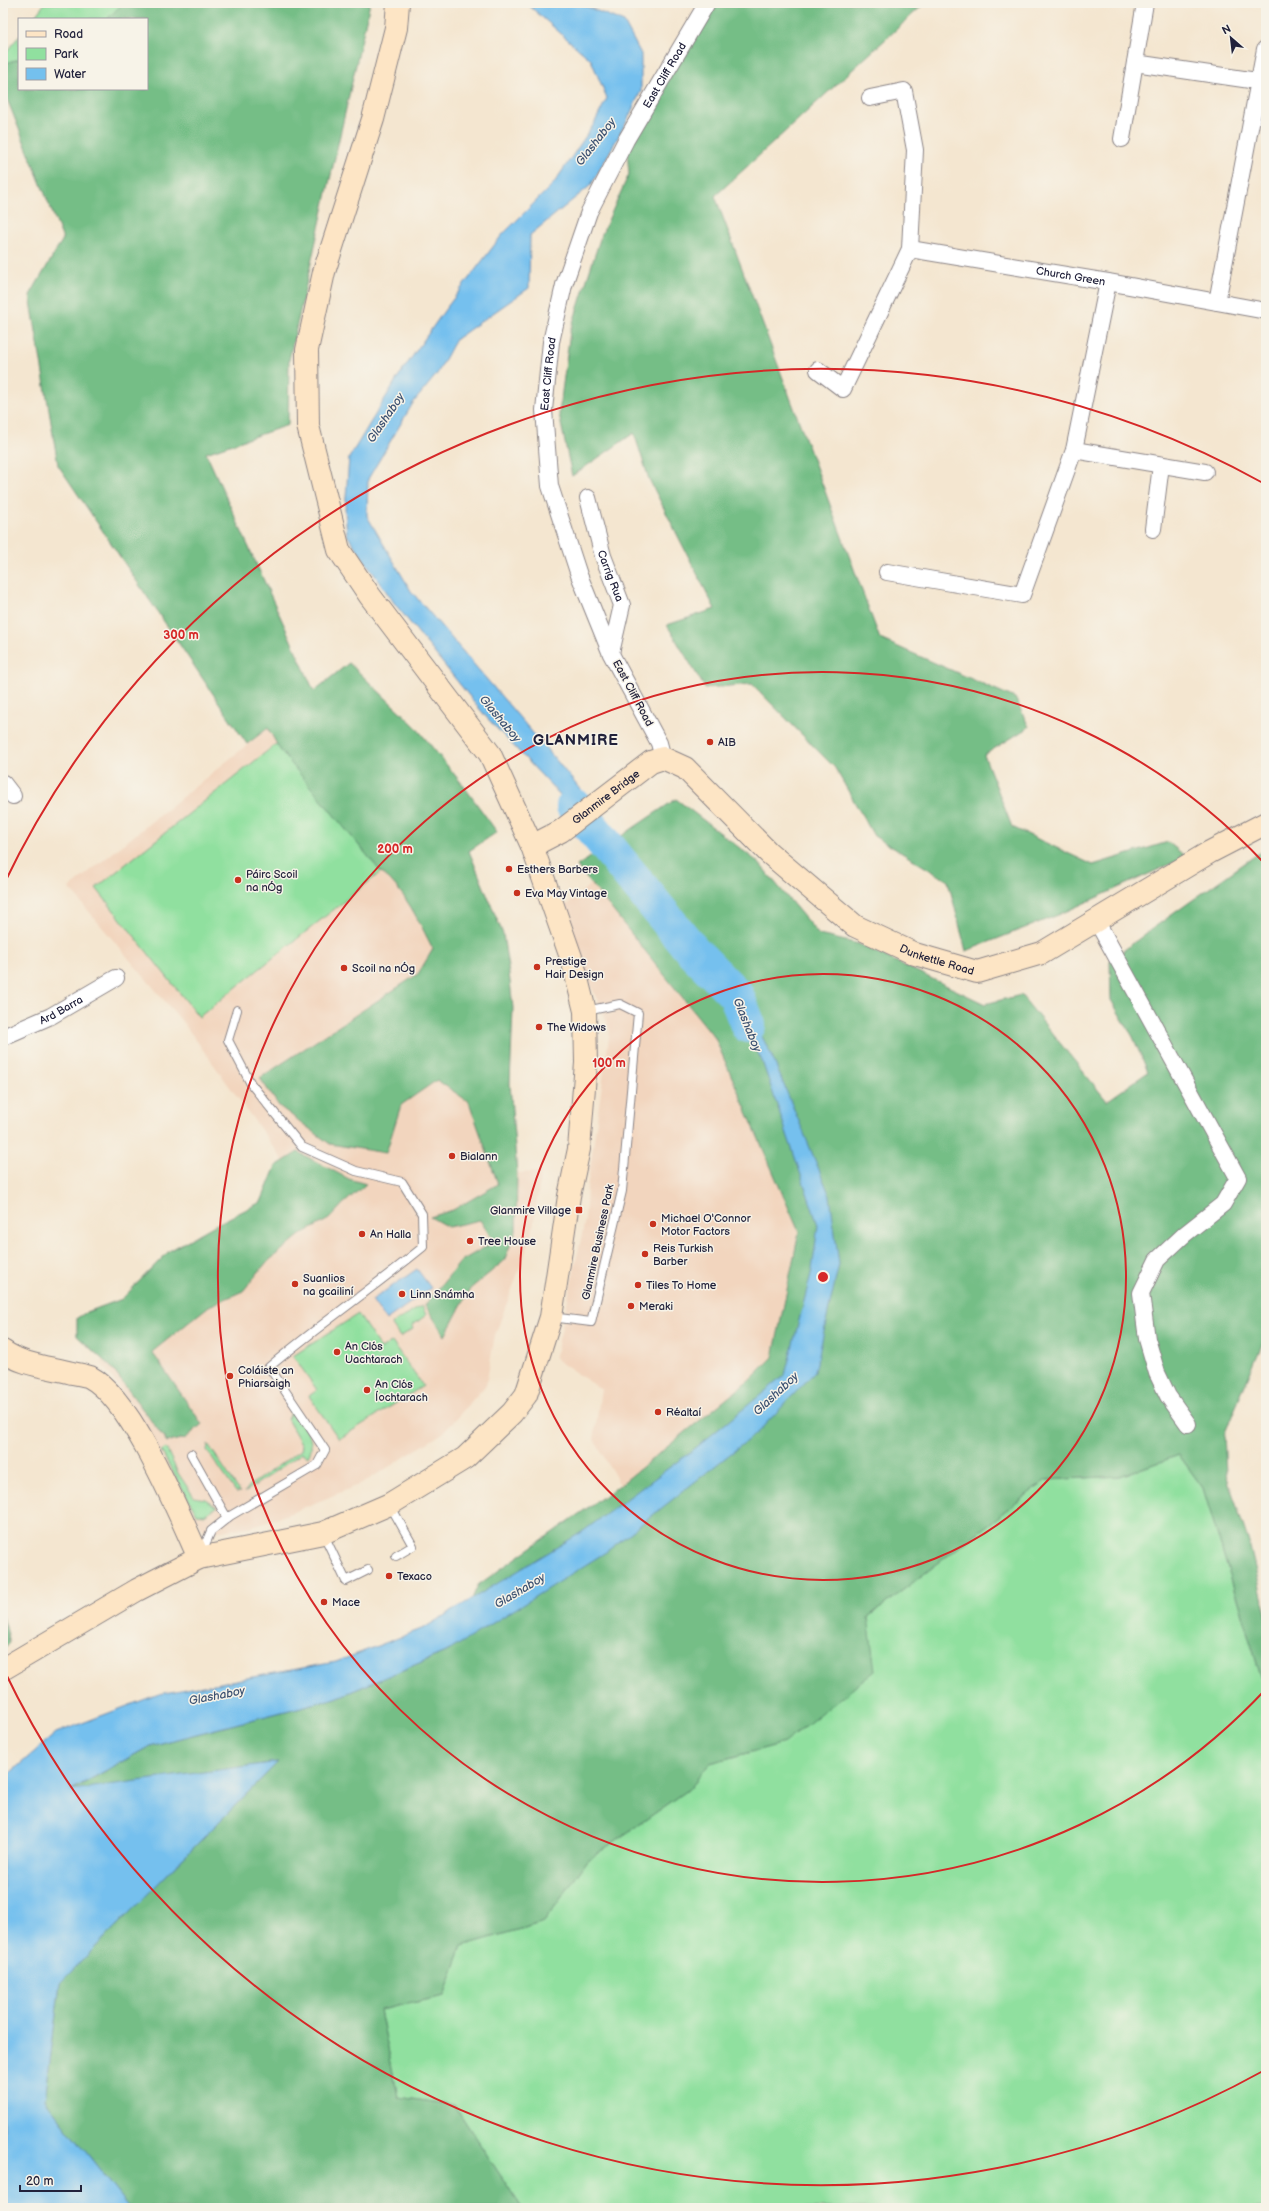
<svg xmlns="http://www.w3.org/2000/svg" width="1269" height="2211" font-family="'Balsamiq Sans',sans-serif">
<style>
.built{fill:#f2d5be}
.green{fill:#90e09f;stroke:#59816d}
.forest{fill:#74be86;stroke:#4b7060}
.water{fill:#74c0ee;stroke:#4b7194}
.lines{fill:none;stroke-linecap:round;stroke-linejoin:round}
.river{stroke:#74c0ee;stroke-width:36}
.lane-casing{stroke:#8b8486;stroke-width:10}
.street-casing{stroke:#8b8486;stroke-width:18}
.secondary-casing{stroke:#8b8486;stroke-width:24}
.lane{stroke:#fff;stroke-width:8}
.street{stroke:#fff;stroke-width:16}
.secondary{stroke:#fde5c5;stroke-width:22}
.ring{fill:none;stroke:#d62828;stroke-width:2}
.poi-dot{fill:#c8321e;stroke:#f7f3e8;stroke-width:1.5}
.labels{text-anchor:middle;dominant-baseline:central;stroke-width:3;stroke-linejoin:round;paint-order:stroke}
.street-label{font-size:11px;fill:#22223b;stroke:#f7f3e8}
.poi-label{font-size:11px;fill:#22223b;stroke:#f7f3e8;text-anchor:start}
.water-label{font-size:12px;font-style:italic;fill:#3b5171;stroke:#f7f3e8}
.district-label{font-size:15px;font-weight:bold;letter-spacing:1px;fill:#22223b;stroke:#f7f3e8}
.centre{fill:#d62828;stroke:#f7f3e8;stroke-width:2}
.ring-label{font-size:12px;text-anchor:middle;font-weight:bold;fill:#d62828;stroke:#f7f3e8;stroke-width:3;stroke-linejoin:round;paint-order:stroke}
</style>
<rect width="100%" height="100%" fill="#f7f3e8"/>
<filter id="ink" filterUnits="userSpaceOnUse"><feTurbulence type="fractalNoise" baseFrequency=".025" numOctaves="2"/><feDisplacementMap in="SourceGraphic" scale="8" xChannelSelector="R" yChannelSelector="G"/><feConvolveMatrix kernelMatrix="1 2 1 2 8 2 1 2 1" color-interpolation-filters="sRGB"/></filter>
<filter id="wash" filterUnits="userSpaceOnUse"><feTurbulence type="fractalNoise" baseFrequency=".012" numOctaves="4" result="noise"/><feDisplacementMap in="SourceGraphic" scale="16" xChannelSelector="R" yChannelSelector="G"/><feGaussianBlur stdDeviation="0.9" result="paint"/><feColorMatrix in="noise" values="0 0 0 0 0 0 0 0 0 0 0 0 0 0 0 0 0 1.4 0 .05"/><feComposite in="paint" operator="in"/></filter>
<g filter="url(#wash)">
<rect width="100%" height="100%" fill="#f4e6d0"/>
<path class="built" d="M349 663 415 726 458 779 497 832 469 851 503 934 513 1008 510 1084 517 1173 541 1172 532 1235 495 1335 486 1385 443 1433 363 1483 286 1515 250 1527 221 1531 203 1530 142 1421 101 1362 317 1207 185 1025 69 888Z
M591 884 715 1038 799 1232 772 1363 620 1485 594 1439 601 1389 555 1359 585 1220 587 1189 610 1030 584 969 565 906Z"/>
<path class="green" d="M45 3H123L107 19H33Z
M19 36V59L3 64V56Z
M276 744 381 872 199 1017 96 888Z
M422 1306 426 1315 412 1326 413 1329 400 1337 391 1324Z
M358 1314 381 1349 392 1342 423 1386 339 1439 309 1396 317 1390 293 1356Z
M293 1409C302 1423 318 1440 308 1457L302 1453 245 1492 249 1486 301 1450 302 1445 287 1419Z
M208 1444 240 1492H236L207 1450Z
M166 1448 178 1473 194 1497 205 1499 217 1507 204 1515 197 1514 161 1451Z
M1179 1455 1203 1488 1266 1693V2208H522L454 2105 398 2097 380 2010 444 1996 462 1946 544 1922 588 1860 688 1790 710 1763 784 1743 868 1617 1046 1480 1120 1476Z"/>
<path class="forest" d="M123 3H370L289 360 288 425 206 453 314 691 349 663 415 726 463 785 497 832 469 851 503 934 510 981 513 1008 510 1084 517 1174 516 1231 504 1261 470 1289 445 1336 425 1305 461 1261 494 1242 480 1220 448 1227 430 1217 453 1210 498 1184 469 1102 437 1080 401 1105 386 1153 330 1144 279 1106 260 1078 418 974 433 949C419 922 405 890 381 872L280 750 268 728 247 744 58 465 30 295 63 239 3 89V64L19 59V89H147V19H107Z
M707 3H925L715 196 880 639 1015 698 1029 727 984 755 1012 827 1093 865 1168 842 1186 857 1058 915 966 951 948 881 874 836 835 768 752 684 705 688 667 625 715 609 649 479 634 433 572 476 559 414 570 332 601 236 629 174 626 140Z
M676 799 758 862 819 935 859 944 985 1004 1021 995 1107 1101 1148 1072 1133 1037 1111 1000 1110 961 1149 931 1266 848V1335L1224 1435 1226 1474 1249 1543 1266 1613V1693L1203 1488 1179 1455 1120 1476 1046 1480 868 1617 875 1671 784 1743 710 1763 688 1790 588 1860 544 1922 462 1946 444 1996 380 2010 398 2097 454 2105 522 2208H130L45 2100 60 1983 278 1762 70 1791 150 1746 336 1698 450 1650 478 1585 620 1485 751 1379 773 1357 799 1232 715 1038 577 866Z
M298 1152 349 1179 366 1184 343 1204 329 1219 300 1235 266 1263 243 1291 209 1306 152 1352 202 1424 186 1438 167 1442 111 1367 77 1336V1318L87 1312 122 1299 169 1251 215 1225 261 1202 276 1166Z
M3 1616 10 1643 3 1648Z"/>
<path class="water" d="M526 3H578L624 22 641 54V91L626 123 591 185 530 235 529 288 456 339 437 374 413 403 368 479 367 516 411 591 556 760 667 895 731 977 771 1054 830 1196 839 1264 815 1372 758 1432 606 1552 450 1650 336 1698 150 1746 71 1790 278 1762 60 1983 45 2100 130 2208H3V1779L56 1733 159 1694 336 1662 424 1628 582 1532 693 1450 785 1375 812 1270 818 1225 762 1061 723 982 606 843 487 718 395 604 347 535 345 510 349 458 398 377 444 311 502 235 554 183 594 124 607 98 591 60Z
M417 1269 431 1288 386 1320 372 1300Z"/>
<g class="lines">
<path class="river" d="M574 806 691 949 736 995 748 1025"/>
</g>
</g>
<g filter="url(#ink)">
<g class="lines">
<defs>
<path id="lane" d="M551 1317 591 1322 622 1191 638 1013 620 1004 586 1011
M191 1454 227 1518
M390 1505 413 1546 396 1556
M323 1533 346 1581 368 1570
M201 1554 211 1531 230 1516 317 1465 325 1450 269 1367C319 1325 373 1288 423 1247L422 1214 402 1182 356 1171 302 1147 251 1084 228 1040 237 1010"/>
<g id="street">
<path d="M1135 63 1257 81"/>
<path d="M1122 139 1145 3"/>
<path id="s1" d="M910 249 1108 282 1266 311"/>
<path d="M1217 302 1265 49"/>
<path d="M818 370 843 389 910 249 915 150 904 91 870 98"/>
<path d="M1074 450 1205 472"/>
<path id="s2" d="M588 498 603 556 622 605 611 653"/>
<path d="M1153 529 1161 465"/>
<path d="M887 572 1022 595 1074 450 1108 282"/>
<path id="s3" d="M663 758 659 743 611 654 579 575 550 486 544 410 551 342 564 285 589 212 626 140 707 3"/>
<path d="M3 783 13 796"/>
<path d="M1096 920 1238 1178 1223 1204 1185 1234 1157 1260 1141 1293 1147 1339 1157 1373 1168 1396 1188 1424"/>
<path id="s4" d="M3 1037 51 1016 116 978"/>
</g>
<g id="secondary">
<path id="s5" d="M532 846 561 831 651 762 663 758 685 768 769 853 855 926 915 954 977 972 1042 953 1210 852 1266 823"/>
<path d="M3 1351C22 1365 49 1367 72 1373 77 1374 85 1375 90 1377 132 1399 179 1514 199 1558"/>
<path d="M3 1669 137 1590 199 1558 323 1533 390 1504 465 1458 512 1413 526 1395 551 1317 569 1196 579 1149 586 1063 585 1011 573 963 532 846 490 754 370 596 339 550 308 426 307 350 324 272 373 119 396 28 398 3"/>
</g>
</defs>
<use href="#lane" class="lane-casing"/>
<use href="#street" class="street-casing"/>
<use href="#secondary" class="secondary-casing"/>
<use href="#lane" class="lane"/>
<use href="#street" class="street"/>
<use href="#secondary" class="secondary"/>
</g>
</g>
<g class="ring">
<circle cx="823" cy="1277" r="303"/>
<path d="M1265 1690A605 605 0 1 1 1265 864"/>
<path d="M1263 2071A908 908 0 0 1 3 1668M3 886A908 908 0 0 1 1263 483"/>
</g>
<g class="poi-dot">
<circle cx="710" cy="742" r="4"/>
<circle cx="509" cy="869" r="4"/>
<circle cx="238" cy="880" r="4"/>
<circle cx="517" cy="893" r="4"/>
<circle cx="537" cy="967" r="4"/>
<circle cx="344" cy="968" r="4"/>
<circle cx="539" cy="1027" r="4"/>
<circle cx="452" cy="1156" r="4"/>
<rect x="575" y="1206" width="8" height="8" rx="2"/>
<circle cx="653" cy="1224" r="4"/>
<circle cx="362" cy="1234" r="4"/>
<circle cx="470" cy="1241" r="4"/>
<circle cx="645" cy="1254" r="4"/>
<circle cx="295" cy="1284" r="4"/>
<circle cx="638" cy="1285" r="4"/>
<circle cx="402" cy="1294" r="4"/>
<circle cx="631" cy="1306" r="4"/>
<circle cx="337" cy="1352" r="4"/>
<circle cx="230" cy="1376" r="4"/>
<circle cx="367" cy="1390" r="4"/>
<circle cx="658" cy="1412" r="4"/>
<circle cx="389" cy="1576" r="4"/>
<circle cx="324" cy="1602" r="4"/>
</g>
<g class="labels">
<g class="street-label">
<text stroke="none"><textPath href="#s3" startOffset="732">East Cliff Road</textPath></text>
<text stroke="none"><textPath href="#s1" startOffset="163">Church Green</textPath></text>
<text stroke="none"><textPath href="#s3" startOffset="408">East Cliff Road</textPath></text>
<text stroke="none"><textPath href="#s2" startOffset="81">Carrig Rua</textPath></text>
<text transform="translate(633 693) rotate(62)">East Cliff Road</text>
<text stroke="none"><textPath href="#s5" startOffset="89">Glanmire Bridge</textPath></text>
<text stroke="none"><textPath href="#s5" startOffset="504">Dunkettle Road</textPath></text>
<text stroke="none"><textPath href="#s4" startOffset="64">Ard Barra</textPath></text>
<text transform="translate(598 1242) rotate(-78)">Glanmire Business Park</text>
</g>
<g class="poi-label">
<text x="718" y="742">AIB</text>
<text x="517" y="869">Esthers Barbers</text>
<text x="246" y="874">Páirc Scoil<tspan x="246" dy="13">na nÓg</tspan></text>
<text x="525" y="893">Eva May Vintage</text>
<text x="545" y="961">Prestige<tspan x="545" dy="13">Hair Design</tspan></text>
<text x="352" y="968">Scoil na nÓg</text>
<text x="547" y="1027">The Widows</text>
<text x="460" y="1156">Bialann</text>
<text x="571" y="1210" text-anchor="end">Glanmire Village</text>
<text x="661" y="1218">Michael O'Connor<tspan x="661" dy="13">Motor Factors</tspan></text>
<text x="370" y="1234">An Halla</text>
<text x="478" y="1241">Tree House</text>
<text x="653" y="1248">Reis Turkish<tspan x="653" dy="13">Barber</tspan></text>
<text x="303" y="1278">Suanlios<tspan x="303" dy="13">na gcailiní</tspan></text>
<text x="646" y="1285">Tiles To Home</text>
<text x="410" y="1294">Linn Snámha</text>
<text x="639" y="1306">Meraki</text>
<text x="345" y="1346">An Clós<tspan x="345" dy="13">Uachtarach</tspan></text>
<text x="238" y="1370">Coláiste an<tspan x="238" dy="13">Phiarsaigh</tspan></text>
<text x="375" y="1384">An Clós<tspan x="375" dy="13">Íochtarach</tspan></text>
<text x="666" y="1412">Réaltaí</text>
<text x="397" y="1576">Texaco</text>
<text x="332" y="1602">Mace</text>
</g>
<g class="water-label">
<text transform="translate(596 142) rotate(-52)">Glashaboy</text>
<text transform="translate(386 418) rotate(-56)">Glashaboy</text>
<text transform="translate(500 719) rotate(50)">Glashaboy</text>
<text transform="translate(747 1025) rotate(68)">Glashaboy</text>
<text transform="translate(776 1394) rotate(-43)">Glashaboy</text>
<text transform="translate(520 1591) rotate(-31)">Glashaboy</text>
<text transform="translate(217 1696) rotate(-11)">Glashaboy</text>
</g>
<g class="district-label">
<text x="576" y="740">GLANMIRE</text>
</g>
</g>
<circle cx="823" cy="1277" r="6" class="centre"/>
<g class="ring-label">
<text x="181" y="639">300 m</text>
<text x="395" y="853">200 m</text>
<text x="609" y="1067">100 m</text>
</g>
<rect width="1269" height="2211" fill="none" stroke="#f7f3e8" stroke-width="16"/>
<rect x="18" y="18" width="130" height="72" fill="#f7f3e8" stroke="#a29fa3"/>
<rect x="26" y="31" width="20" height="6" fill="#fde5c5" stroke="#a29fa3"/>
<text x="54" y="38" font-size="12" fill="#22223b">Road</text>
<rect x="26" y="48" width="20" height="12" fill="#90e09f" stroke="#a29fa3"/>
<text x="54" y="58" font-size="12" fill="#22223b">Park</text>
<rect x="26" y="68" width="20" height="12" fill="#74c0ee" stroke="#a29fa3"/>
<text x="54" y="78" font-size="12" fill="#22223b">Water</text>
<g transform="translate(1231 38) rotate(332)" stroke="#f7f3e8" stroke-width="3" paint-order="stroke">
<path d="M0-3L7 15L0 10L-7 15Z" fill="#22223b"/>
<text y="-6" font-size="11" font-weight="bold" text-anchor="middle" fill="#22223b">N</text>
</g>
<path d="M20 2185v6h61v-6" fill="none" stroke="#22223b" stroke-width="2"/>
<text x="26" y="2185" font-size="12" fill="#22223b" stroke="#f7f3e8" stroke-width="3" paint-order="stroke">20 m</text>
</svg>
